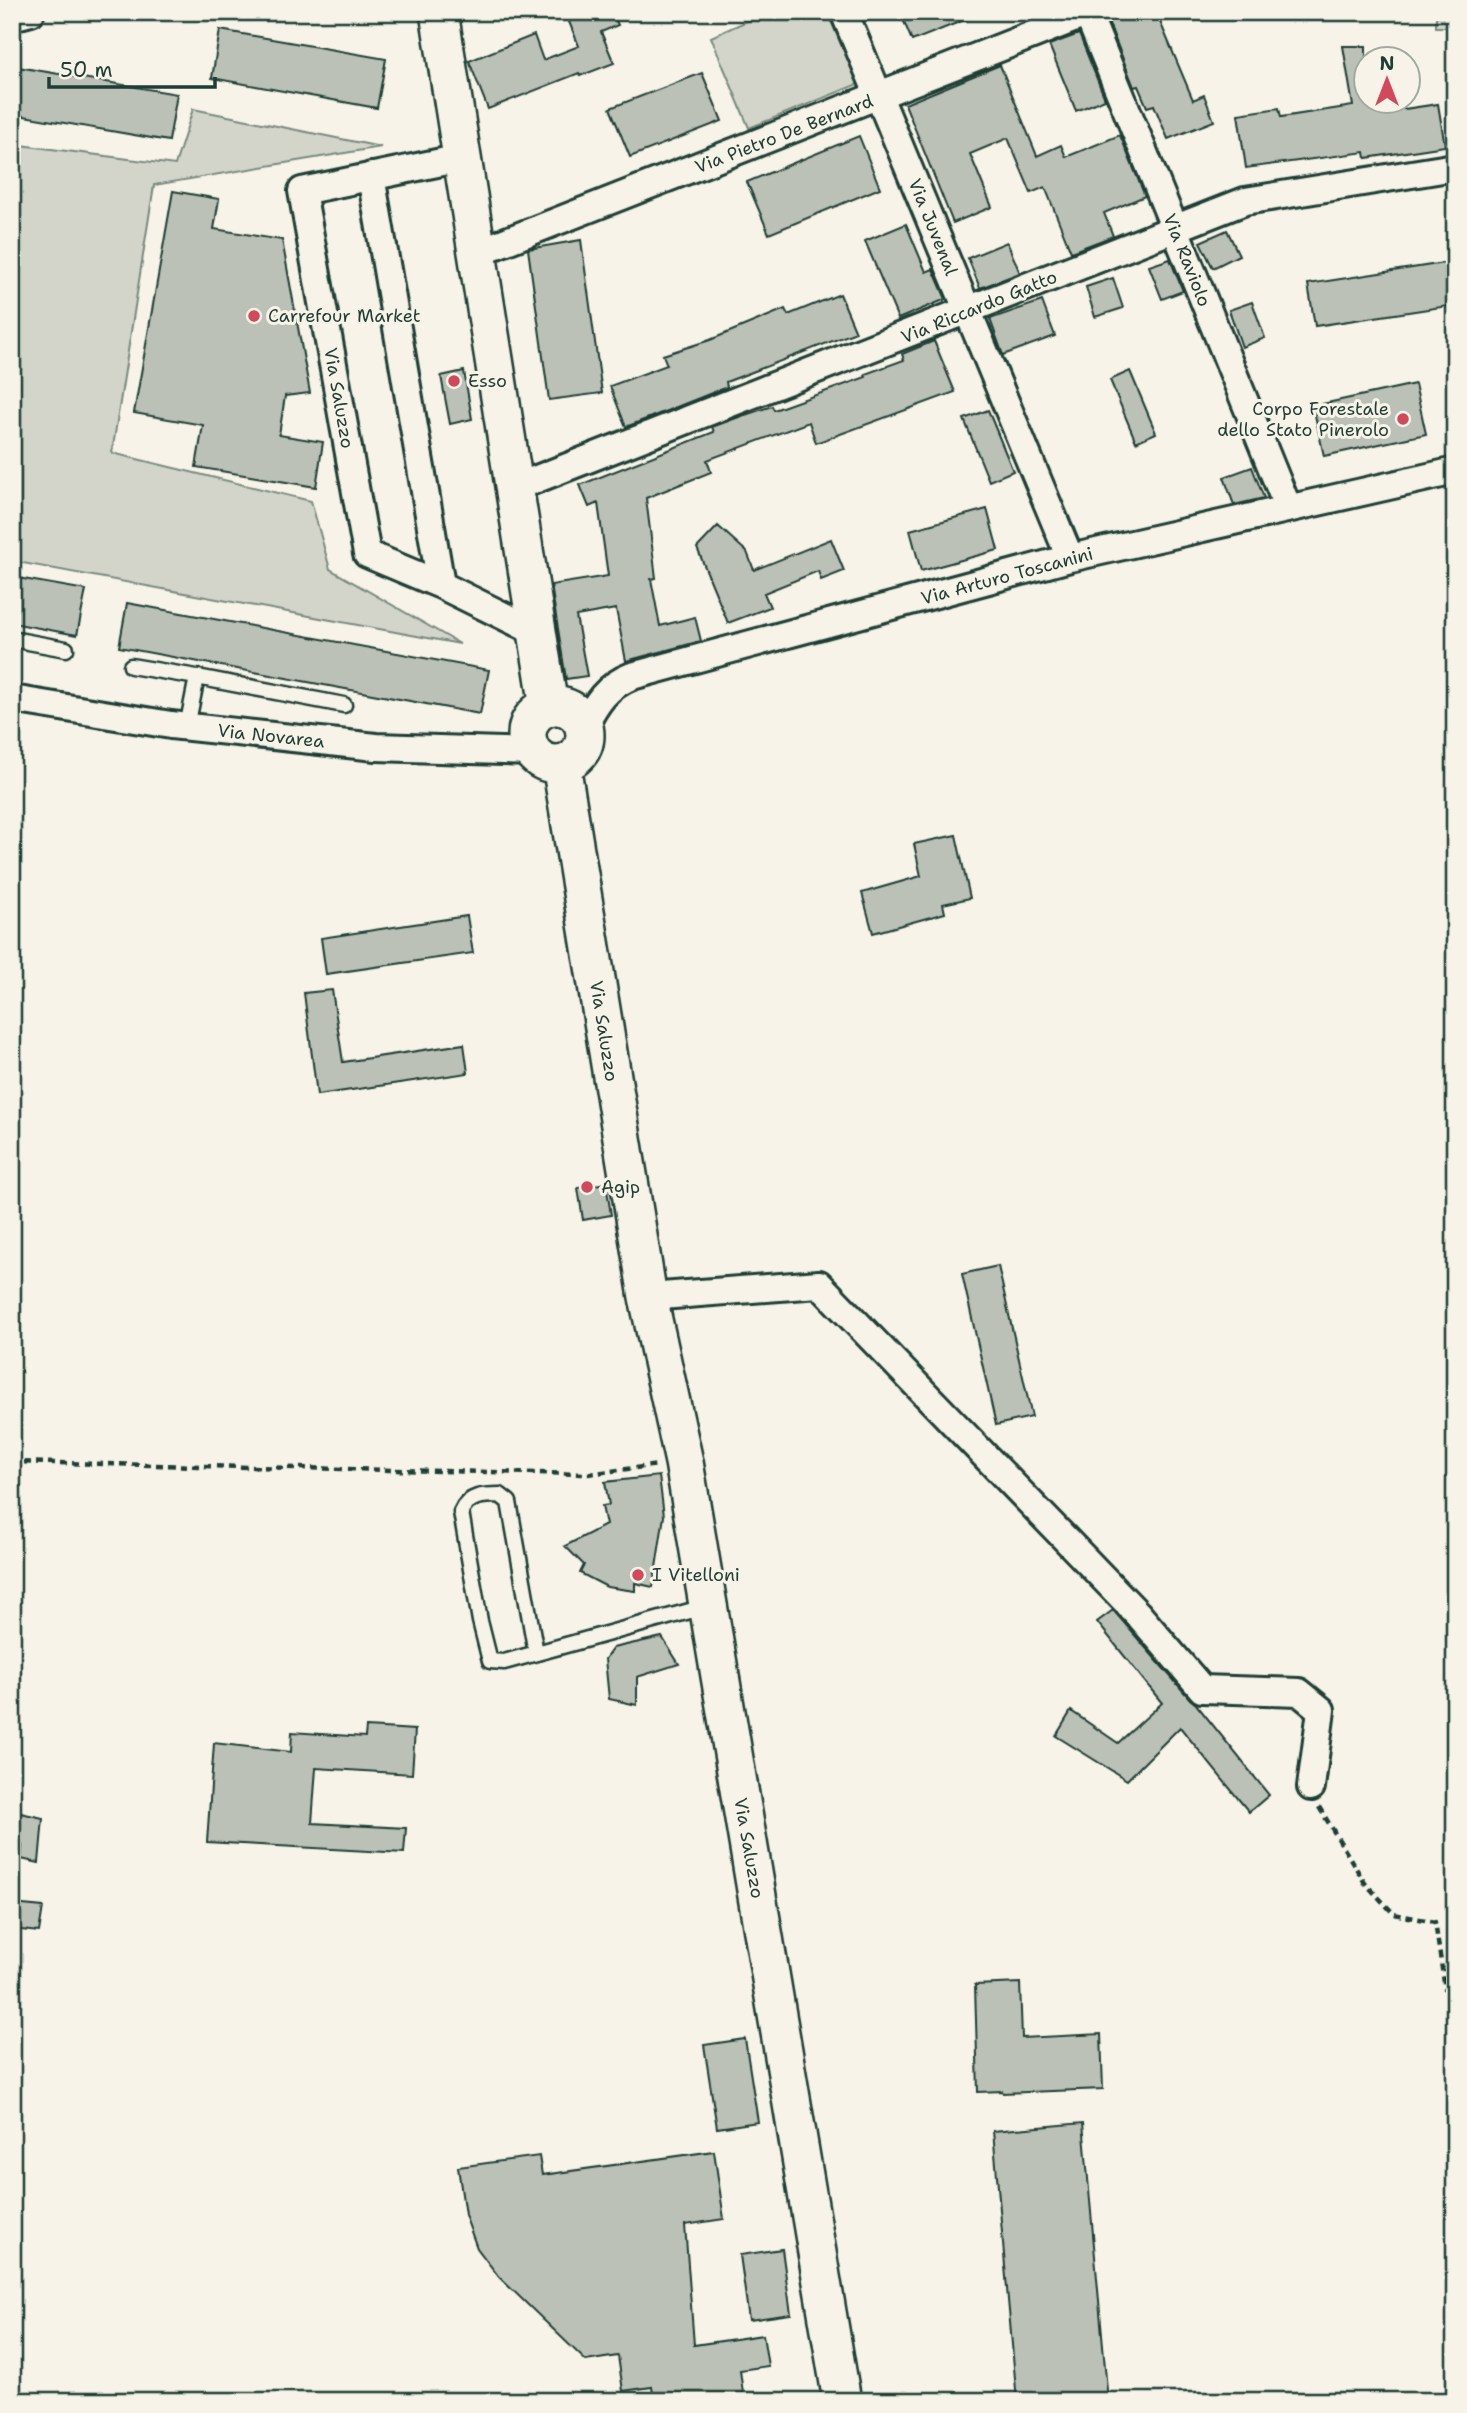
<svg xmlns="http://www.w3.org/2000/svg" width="1467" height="2413" font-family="'Shantell Sans',sans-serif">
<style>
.green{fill:#d3d5ca;stroke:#79897f;stroke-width:2}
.building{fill:#bbc1b6;stroke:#1f3d34;stroke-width:2}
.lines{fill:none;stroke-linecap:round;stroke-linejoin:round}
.lane-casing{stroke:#1f3d34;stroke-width:19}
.street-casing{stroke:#1f3d34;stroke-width:32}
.secondary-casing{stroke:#1f3d34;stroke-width:42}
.path{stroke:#1f3d34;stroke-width:4.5;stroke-dasharray:7 5;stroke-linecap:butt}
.lane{stroke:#f7f3e8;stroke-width:14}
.street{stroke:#f7f3e8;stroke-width:26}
.secondary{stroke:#f7f3e8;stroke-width:37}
.poi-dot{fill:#d1495b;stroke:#f7f3e8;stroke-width:2.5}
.labels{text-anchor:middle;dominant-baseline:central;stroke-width:6;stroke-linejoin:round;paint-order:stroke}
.street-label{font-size:18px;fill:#1f3d34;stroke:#f7f3e8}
.poi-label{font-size:18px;fill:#1f3d34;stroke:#f7f3e8;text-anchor:start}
</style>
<rect width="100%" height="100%" fill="#f7f3e8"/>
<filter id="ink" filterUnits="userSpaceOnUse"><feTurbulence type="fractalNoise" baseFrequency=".0143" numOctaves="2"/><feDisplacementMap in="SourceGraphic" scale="14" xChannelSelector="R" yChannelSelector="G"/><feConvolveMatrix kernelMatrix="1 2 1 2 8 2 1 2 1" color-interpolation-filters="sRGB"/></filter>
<g filter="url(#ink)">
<path class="green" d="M767 12H827L858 84 749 128 711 37Z
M1436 12H1455V27H1436Z
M193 109 381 147 154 185 112 453 311 501 330 569 460 644 12 561V144L175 165Z"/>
<path class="building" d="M565 12H612L618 25 601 32 614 63 580 76 579 73 488 109 469 61 534 35 543 60 579 46Z
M900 12H982V13L912 41Z
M1127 12H1156L1193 100 1204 95 1214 121 1168 139 1154 105 1147 107 1138 86 1134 87 1108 21Z
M220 30 386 59 377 108 212 78Z
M1079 34 1105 99 1076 111 1049 45Z
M1343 46H1366V102H1403L1404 109 1438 104 1445 146 1366 158 1365 152 1246 168 1238 114 1279 108 1281 117 1353 106Z
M1000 65 1037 156 1061 145 1066 157 1120 135 1145 196 1104 213 1113 236 1071 252 1045 187 1031 193 1008 138 970 154 992 207 953 223 905 104Z
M12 66 177 94 169 141 12 114Z
M702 73 722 121 630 157 610 108Z
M859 136 880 188 769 234 747 182Z
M173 191 219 199 214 229 282 240 310 393 285 396 279 435 323 442 316 487 196 467 203 425 134 413Z
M906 224 926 272 933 269 946 299 898 319 865 241Z
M1227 230 1239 255 1213 268 1200 242Z
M581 240 602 393 549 400 528 249Z
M1007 242 1020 273 980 288 968 258Z
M1170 259 1183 291 1162 299 1149 266Z
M1451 262 1455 305 1315 326 1308 284Z
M1113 278 1123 308 1095 317 1086 287Z
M840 294 856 332 726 382 727 387 626 427 610 386 667 365 663 355 710 340 785 309 788 315Z
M1042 301 1055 336 1003 355 990 319Z
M1252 302 1265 338 1242 347 1229 310Z
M934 341 955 392 816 443 809 422 707 460 711 472 646 498 656 578 651 579 660 626 695 617 701 641 626 661 616 609 576 616 587 676 566 679 551 585 608 576 598 503 589 507 580 485 714 432 712 427 739 417 772 406 774 410 866 377 865 374 904 360 902 354Z
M464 371 472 419 450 424 441 376Z
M1130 371 1156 433 1136 442 1110 380Z
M1415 384 1426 434 1324 456 1313 406Z
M988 410 1013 471 989 481 964 419Z
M1252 467 1264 498 1234 505 1224 477Z
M987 509 998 550 921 571 910 530Z
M718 526 747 552 754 570 831 539 844 571 821 580 818 571 764 593 770 607 728 623 697 548Z
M12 577 86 590 77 635 12 623Z
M127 603 489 670 480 714 119 647Z
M956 835 970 898 943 904 945 913 873 933 862 893 921 876 914 844Z
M467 916 473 953 326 974 321 938Z
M332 990 343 1062 464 1044 468 1073 317 1095 304 993Z
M606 1183 611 1215 583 1220 578 1188Z
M998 1266 1032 1417 996 1425 962 1274Z
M659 1476 664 1516 653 1587 635 1583V1591L607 1587 580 1573 584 1565 565 1546 606 1525 602 1506 609 1505 605 1482Z
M1113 1610 1190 1699 1196 1704 1269 1795 1249 1812 1180 1727 1127 1780 1056 1736 1071 1711 1118 1743 1162 1703 1097 1622Z
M662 1637 679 1664 637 1677V1705L609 1699 605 1659 613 1648Z
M366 1727 415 1730 412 1774 316 1768 312 1823 406 1828 404 1853 207 1842 214 1743 291 1752 292 1732 365 1737Z
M12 1811 43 1818 39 1863 21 1859 22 1845 12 1843Z
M12 1904 43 1907 39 1932 12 1929Z
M1020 1983 1022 2038 1101 2034 1103 2089 1003 2093 1002 2091 978 2092 975 1985Z
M745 2039 758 2122 717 2128 704 2045Z
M1083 2123 1108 2401H1017L993 2131Z
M714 2151 724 2219 685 2225 694 2345 763 2335 768 2366 740 2370 744 2401H654L652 2387 623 2391 618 2356 586 2361 499 2277 477 2248 465 2215 458 2167 539 2156 542 2175Z
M782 2249 791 2314 749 2320 740 2255Z"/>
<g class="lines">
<defs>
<path id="lane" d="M12 639 66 649
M131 666 197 677 187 727
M197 677 344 705
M536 1653 509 1502 500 1495C484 1495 468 1495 461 1512L480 1621 490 1661 504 1662 708 1606"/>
<path id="street" d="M844 12 1070 558
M1087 12 1288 508
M12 17 31 12
M461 158 302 191 367 554 441 585 536 632
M371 176 441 585
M476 253 1091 12
M514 488 1245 201 1455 167
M12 699 171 725 376 747 532 752
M584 726C596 704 606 686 632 676L1070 558 1455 471
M648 1297 819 1284 1137 1613 1202 1689 1299 1692 1321 1710 1311 1787"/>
<path id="secondary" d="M439 12 549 707
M527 735a29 29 0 1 1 58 0a29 29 0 1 1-58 0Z
M561 764 648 1297 684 1462 842 2401"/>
</defs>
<use href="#lane" class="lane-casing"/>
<use href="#street" class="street-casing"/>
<use href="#secondary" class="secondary-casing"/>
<path class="path" d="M12 1462 588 1474 658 1465
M1319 1807 1365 1883 1394 1914 1435 1922 1445 1989 1455 1997"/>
<use href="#lane" class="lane"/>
<use href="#street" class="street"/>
<use href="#secondary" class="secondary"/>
</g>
</g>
<g class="poi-dot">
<circle cx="254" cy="316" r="7"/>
<circle cx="454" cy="381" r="7"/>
<circle cx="1403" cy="419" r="7"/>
<circle cx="587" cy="1187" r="7"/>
<circle cx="638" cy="1575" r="7"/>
</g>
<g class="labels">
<g class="street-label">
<text transform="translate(784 134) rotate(-21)">Via Pietro De Bernard</text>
<text transform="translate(933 227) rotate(68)">Via Juvenal</text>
<text transform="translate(1187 260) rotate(68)">Via Raviolo</text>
<text transform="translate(979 307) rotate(-22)">Via Riccardo Gatto</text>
<text transform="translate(339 398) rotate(80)">Via Saluzzo</text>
<text transform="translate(1007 576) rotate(-15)">Via Arturo Toscanini</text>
<text transform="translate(271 736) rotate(6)">Via Novarea</text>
<text transform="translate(604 1031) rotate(81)">Via Saluzzo</text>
<text transform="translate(749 1848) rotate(80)">Via Saluzzo</text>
</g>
<g class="poi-label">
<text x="268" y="316">Carrefour Market</text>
<text x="468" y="381">Esso</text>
<text x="1389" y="409" text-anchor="end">Corpo Forestale<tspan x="1389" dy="21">dello Stato Pinerolo</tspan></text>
<text x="601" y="1187">Agip</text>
<text x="652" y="1575">I Vitelloni</text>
</g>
</g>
<rect width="1467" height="2413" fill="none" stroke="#f7f3e8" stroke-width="42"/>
<rect x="21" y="21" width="1425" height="2371" fill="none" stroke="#1f3d34" stroke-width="2.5" filter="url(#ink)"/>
<g transform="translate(1387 80)"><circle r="33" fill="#f7f3e8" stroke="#a1aaa0" stroke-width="2"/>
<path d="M0-5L12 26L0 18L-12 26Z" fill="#d1495b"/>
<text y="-10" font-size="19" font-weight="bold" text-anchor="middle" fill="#1f3d34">N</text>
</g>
<path d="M49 77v10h166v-10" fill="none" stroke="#1f3d34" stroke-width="3.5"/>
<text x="60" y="77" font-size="21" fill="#1f3d34" stroke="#f7f3e8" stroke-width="5" paint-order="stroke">50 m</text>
</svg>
